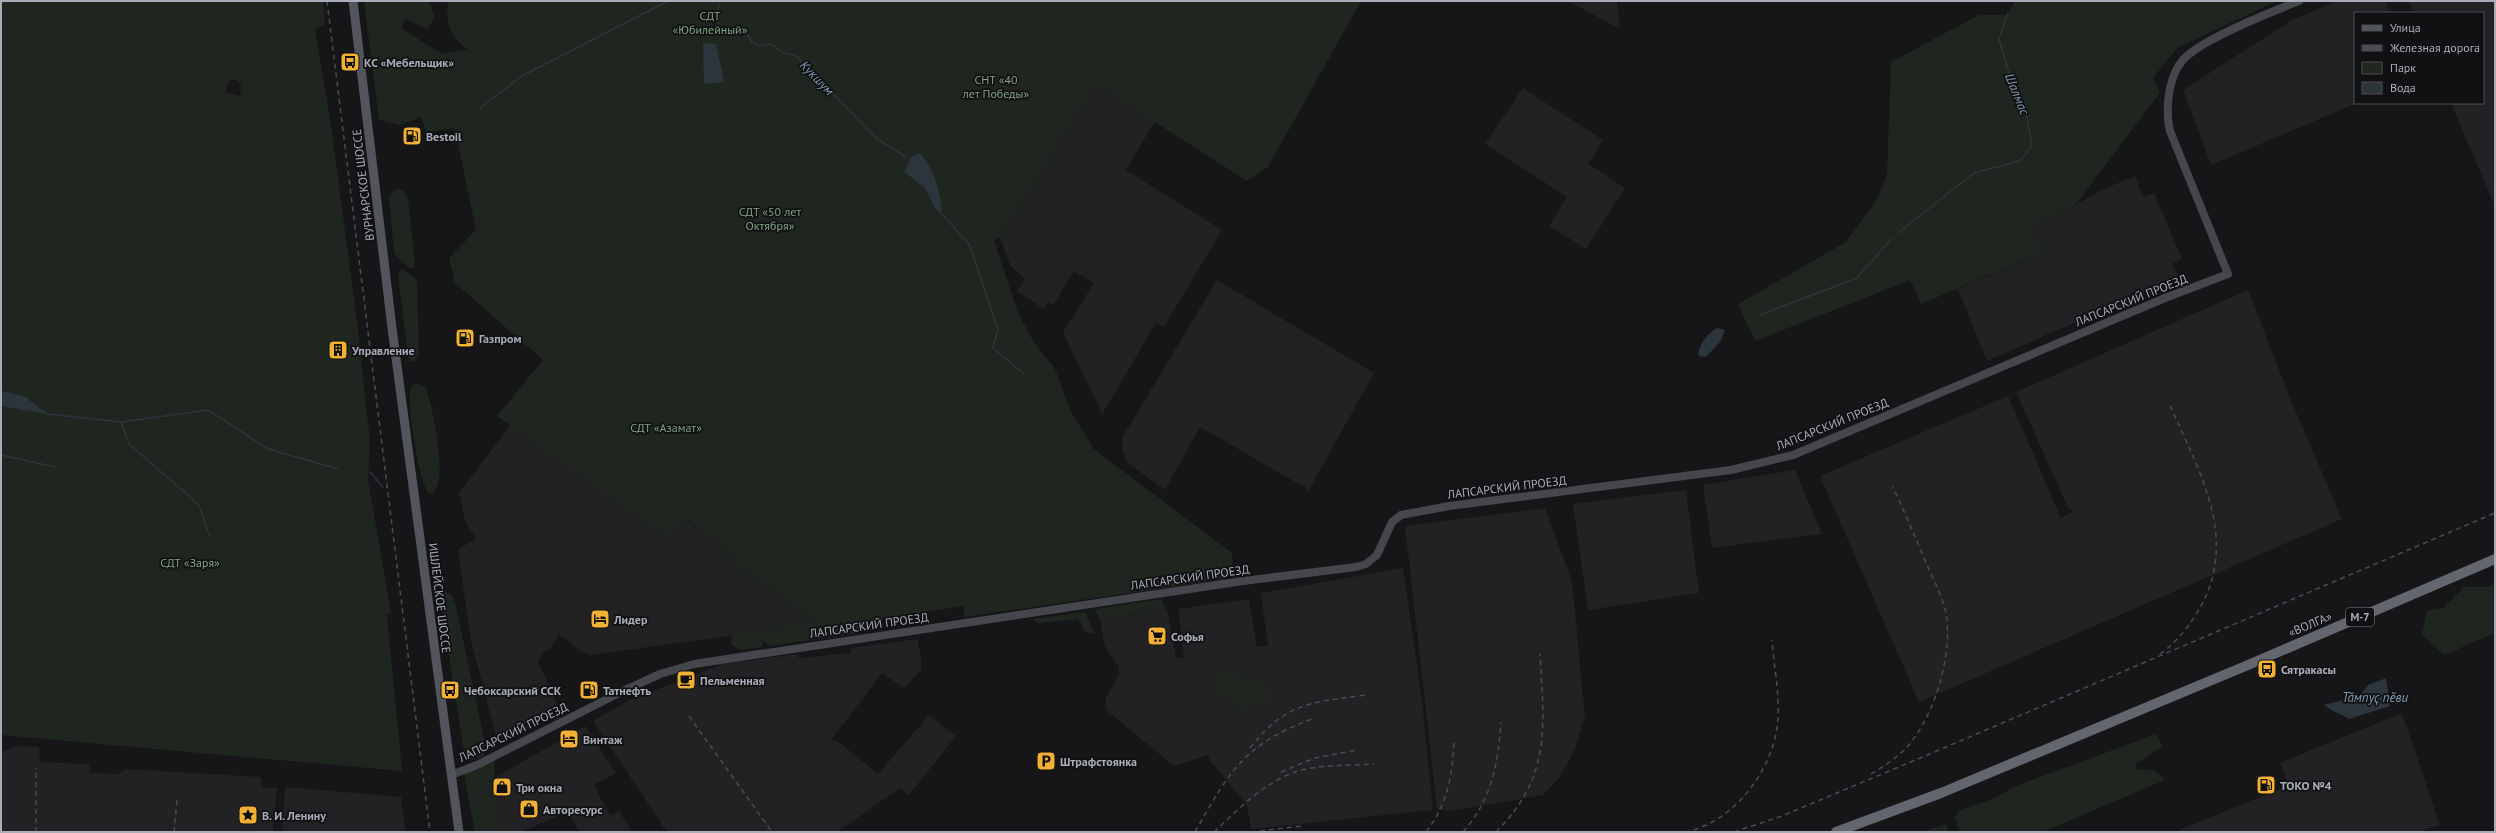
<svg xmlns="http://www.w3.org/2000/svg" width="2496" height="833" font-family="'PT Sans',sans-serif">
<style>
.built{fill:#222225}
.green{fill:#1e261f;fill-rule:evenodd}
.water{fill:#2c353c}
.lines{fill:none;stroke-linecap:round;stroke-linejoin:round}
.stream{stroke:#2c353c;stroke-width:1.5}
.secondary{stroke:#45474d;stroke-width:8}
.primary{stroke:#53555c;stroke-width:9}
.highway{stroke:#63666e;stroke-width:10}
.rail{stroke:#4a4c52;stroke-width:1.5;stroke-dasharray:5 4;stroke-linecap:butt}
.labels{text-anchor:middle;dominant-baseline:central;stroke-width:3.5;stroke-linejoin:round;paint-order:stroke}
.shield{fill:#111113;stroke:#7b7e86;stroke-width:1}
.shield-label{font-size:11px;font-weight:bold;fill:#a8adb8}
.park-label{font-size:12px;fill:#7fa381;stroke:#111113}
.poi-label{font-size:12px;font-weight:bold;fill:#a8adb8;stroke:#111113;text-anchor:start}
.street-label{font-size:12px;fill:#a8adb8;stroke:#111113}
.water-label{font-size:13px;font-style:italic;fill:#7f9bb3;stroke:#111113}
</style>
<rect width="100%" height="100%" fill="#161618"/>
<path class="built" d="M1568 1H1617L1620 29Z
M2338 1H2386L2390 13H2355V103H2357L2211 165 2183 90 2294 19Z
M2409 1H2495V207L2451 103H2483V13H2414Z
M1097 85 1155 121 1126 170 1222 230 1164 327 1156 323 1102 414 1063 332 1094 283 1074 271 1053 305 1048 302 1044 309 1017 291 1025 279 1010 265 1000 237Z
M1523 88 1603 140 1589 164 1625 188 1586 249 1549 226 1567 197 1485 144Z
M2135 176 2143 197 2154 193 2182 259 2172 264 2179 277 1987 361 1958 289 2042 253 2031 224 2065 211 2099 191Z
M1217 280 1374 373 1309 490 1200 427 1165 490 1128 463 1123 452 1122 438Z
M2248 290 2290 398 2342 519 1919 702 1820 476 2008 396 2061 518 2073 512 2072 509 2069 510 2016 392Z
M511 425 670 538 683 518 714 540 745 572 815 622 765 631 590 655 582 652 559 635 549 650 544 651 538 661 561 713 497 741 470 636 458 549 476 539 465 521 459 493Z
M1795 470 1822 534 1712 548 1703 485Z
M1686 490 1699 593 1588 610 1573 504Z
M1545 508 1572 582 1585 716 1574 751 1560 777 1543 795 1473 807 1447 811 1437 809 1405 526Z
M1403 568 1422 700 1433 810 1251 829 1247 805 1210 761 1208 755 1174 766 1106 710 1105 700 1119 673V667L1105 647 1100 620 1167 609 1176 658 1184 657 1178 609 1249 599 1257 647 1268 646 1261 593Z
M918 639 922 669 904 688 882 673 831 740H836L878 774 929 715 956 736 909 795 900 788 837 832H667L593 721 632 699 723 664 798 654 799 658 841 654 851 653 850 648Z
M2402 713 2440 825 2420 832H2174L2289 785 2280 763Z
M585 726 616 773 595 784 598 793 610 816 619 811 632 832H579L568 812 521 832H501L494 778Z
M15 746 39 747 40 762 89 764 90 773 119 774 126 769 261 777V787L277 788 273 832H1V754L3 751Z
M285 787 401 797 406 832H282Z"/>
<path class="green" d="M1 1H323L325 24 315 29 330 118 357 321 370 441 368 480 391 613 387 614 402 771 1 735ZM235 79 241 84 240 96 226 92 228 82Z
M364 1H429L435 17 427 29 406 19 401 28 442 54 468 49C449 37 446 22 448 1H1361L1268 167 1247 181 1097 85 1000 237 994 240 1018 313 1033 341 1055 369 1071 412 1094 449 1232 553 1233 573 1224 579 964 617V606L859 622 863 629 860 633 769 646 764 641 762 647 740 650 731 644 732 635 765 631 814 621 745 572 714 540 684 518 670 539 497 416 543 360 455 283 449 258 476 230 455 130 453 128 427 133 421 117 400 125 379 120ZM910 158 942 213 935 208 925 188 904 172Z
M2015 1H2277L2177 48 2153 78 2160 93 2077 203 2065 211 2032 224 2042 253 1921 304 1910 280 1755 341 1738 304 1846 242 1878 198 1887 174 1891 62 1979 15H2007Z
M399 189 404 191 408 198 415 264 413 268H409L394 254 389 197 393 191Z
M402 269 415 278 417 284 419 354 415 361H411L408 357 398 274Z
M416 383 425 386C432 403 451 488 430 494 419 486 408 408 410 393 410 388 412 385 416 383Z
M2495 584V633L2444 655 2422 635 2427 610 2443 608 2464 587H2487Z
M444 591 451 594 455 602 486 748 483 757 472 760 464 753 440 596Z
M1162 599 1165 609 1100 620 1095 609Z
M1085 612 1094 633H1086L1078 619 1038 623 1033 619Z
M1239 668 1241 680 1265 676 1272 701 1236 711 1231 697 1220 700 1211 692 1215 671Z
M2156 734 2163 746 2136 764 2137 770H2154L2165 780 2043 832H1960L1955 816 1961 810 1992 799 2016 786Z
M495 760 494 778 501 832H475L464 774Z
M1946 824 1948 832H1924Z"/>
<path class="water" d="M703 43 716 44 724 82 704 84Z
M919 153C934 166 941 194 942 214L935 208 925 188 904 172 910 158Z
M1717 328 1725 330 1720 342 1706 357 1699 356C1697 346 1708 333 1717 328Z
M1 391 24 396 48 414 1 406Z
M2386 678 2390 706 2349 719C2340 713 2332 712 2324 705L2347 699 2353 704 2368 685Z"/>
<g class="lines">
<path class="stream" d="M719 1 717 20 722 28 743 29 752 42 759 46 771 44 784 53 795 55 877 139 906 157
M480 108 522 76 668 1
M942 214 969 244 998 329 993 348 1024 374
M1898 233 1974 173 2020 161 2032 146 2026 111 2008 70 1999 39 2008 13
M1760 315 1857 278 1891 239
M48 414 121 422 208 410 268 449 338 469
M121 422 129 444 199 505 210 537
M1 455 55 467
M370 472 383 487"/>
<path class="secondary" d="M451 775 477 765 623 691 660 674 694 664 1243 581 1356 567 1366 564 1377 555 1392 522 1401 515 1449 506 1731 470 1793 455 2165 298 2228 274 2170 131C2165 111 2168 78 2182 61 2199 40 2271 12 2299 1"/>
<path class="primary" d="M353 1 392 328 459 832"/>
<path class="highway" d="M1836 832 1941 793 2248 665 2495 559"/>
<path class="rail" d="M327 1 430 832
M2160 654C2177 642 2191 624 2201 606 2239 536 2198 470 2170 405
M689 716 772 832
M1250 748C1286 702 1313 702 1366 695
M1281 772 1315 758 1357 750
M1871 774C1884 766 1897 758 1907 747 1935 716 1953 653 1946 613 1942 596 1934 580 1927 565 1916 539 1905 513 1893 487
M36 832V768
M174 832 177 799
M1195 832C1229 772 1244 744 1312 719
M1214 832C1238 810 1263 783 1295 772 1319 764 1349 766 1374 764
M1251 832 1302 826
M1426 832C1448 804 1453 773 1454 739
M1463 832C1492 799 1498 764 1501 722
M1496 832C1552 776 1544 726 1540 654
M1685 832C1732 823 1770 774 1777 728 1781 700 1774 668 1772 640
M1734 832 1782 816 1925 756 2495 513"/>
</g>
<defs>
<symbol id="bus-square" viewBox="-11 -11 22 22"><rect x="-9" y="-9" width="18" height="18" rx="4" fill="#f2b134" stroke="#111113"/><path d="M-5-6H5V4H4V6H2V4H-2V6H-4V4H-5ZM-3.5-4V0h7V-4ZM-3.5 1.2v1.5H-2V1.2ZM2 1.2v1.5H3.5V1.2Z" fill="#111"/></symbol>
<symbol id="fuel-square" viewBox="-11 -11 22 22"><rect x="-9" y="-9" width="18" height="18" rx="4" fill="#f2b134" stroke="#111113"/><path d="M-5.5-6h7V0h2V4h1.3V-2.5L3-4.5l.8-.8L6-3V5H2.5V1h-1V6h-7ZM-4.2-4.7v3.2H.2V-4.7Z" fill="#111"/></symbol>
<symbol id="building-square" viewBox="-11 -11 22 22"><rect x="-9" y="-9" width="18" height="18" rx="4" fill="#f2b134" stroke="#111113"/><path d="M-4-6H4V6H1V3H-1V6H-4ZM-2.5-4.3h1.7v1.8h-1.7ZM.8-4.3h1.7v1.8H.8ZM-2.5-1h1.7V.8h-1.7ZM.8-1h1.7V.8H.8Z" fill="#111"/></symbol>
<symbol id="hotel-square" viewBox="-11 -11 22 22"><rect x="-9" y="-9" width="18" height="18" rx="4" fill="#f2b134" stroke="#111113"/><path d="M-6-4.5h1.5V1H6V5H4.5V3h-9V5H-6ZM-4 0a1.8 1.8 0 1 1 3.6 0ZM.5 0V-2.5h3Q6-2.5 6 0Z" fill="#111"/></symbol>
<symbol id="supermarket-square" viewBox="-11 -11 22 22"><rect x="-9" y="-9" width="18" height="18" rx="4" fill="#f2b134" stroke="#111113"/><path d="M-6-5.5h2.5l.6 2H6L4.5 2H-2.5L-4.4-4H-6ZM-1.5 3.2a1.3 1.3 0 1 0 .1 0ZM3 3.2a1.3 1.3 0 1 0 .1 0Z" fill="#111"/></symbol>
<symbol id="cafe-square" viewBox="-11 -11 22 22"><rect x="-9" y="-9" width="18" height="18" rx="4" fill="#f2b134" stroke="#111113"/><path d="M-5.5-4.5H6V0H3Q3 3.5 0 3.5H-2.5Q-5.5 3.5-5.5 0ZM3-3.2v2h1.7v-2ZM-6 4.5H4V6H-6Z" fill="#111"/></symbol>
<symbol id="parking-square" viewBox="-11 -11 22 22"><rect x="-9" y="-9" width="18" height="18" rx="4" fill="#f2b134" stroke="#111113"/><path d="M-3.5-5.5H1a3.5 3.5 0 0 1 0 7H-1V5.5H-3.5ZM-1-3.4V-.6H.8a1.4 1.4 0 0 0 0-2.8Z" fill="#111"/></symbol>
<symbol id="shop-square" viewBox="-11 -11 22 22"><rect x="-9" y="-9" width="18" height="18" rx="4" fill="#f2b134" stroke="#111113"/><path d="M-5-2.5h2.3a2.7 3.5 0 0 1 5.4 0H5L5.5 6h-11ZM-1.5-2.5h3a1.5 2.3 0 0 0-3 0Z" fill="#111"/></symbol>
<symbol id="sight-square" viewBox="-11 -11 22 22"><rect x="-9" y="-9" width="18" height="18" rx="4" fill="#f2b134" stroke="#111113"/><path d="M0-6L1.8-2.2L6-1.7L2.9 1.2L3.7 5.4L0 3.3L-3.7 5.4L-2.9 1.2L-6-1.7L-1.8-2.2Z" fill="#111"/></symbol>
</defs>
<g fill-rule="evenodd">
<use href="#bus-square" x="339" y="51" width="22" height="22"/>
<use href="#fuel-square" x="401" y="125" width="22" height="22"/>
<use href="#fuel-square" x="454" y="327" width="22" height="22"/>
<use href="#building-square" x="327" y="339" width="22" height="22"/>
<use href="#hotel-square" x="589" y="608" width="22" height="22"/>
<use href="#supermarket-square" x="1146" y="625" width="22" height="22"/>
<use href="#bus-square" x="2256" y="658" width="22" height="22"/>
<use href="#cafe-square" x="675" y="669" width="22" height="22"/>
<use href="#bus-square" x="439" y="679" width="22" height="22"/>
<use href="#fuel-square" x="578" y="679" width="22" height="22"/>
<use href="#hotel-square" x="558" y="728" width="22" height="22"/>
<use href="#parking-square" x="1035" y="750" width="22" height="22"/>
<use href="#fuel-square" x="2255" y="774" width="22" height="22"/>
<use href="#shop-square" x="491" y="776" width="22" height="22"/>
<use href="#shop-square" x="518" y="798" width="22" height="22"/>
<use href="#sight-square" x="237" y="804" width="22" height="22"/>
</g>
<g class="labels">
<rect class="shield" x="2346" y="608" width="28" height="18" rx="3"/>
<g class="shield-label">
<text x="2360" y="617">М-7</text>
</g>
<g class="park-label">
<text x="710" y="15">СДТ<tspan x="710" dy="14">«Юбилейный»</tspan></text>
<text x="996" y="79">СНТ «40<tspan x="996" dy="14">лет Победы»</tspan></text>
<text x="770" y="211">СДТ «50 лет<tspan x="770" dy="14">Октября»</tspan></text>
<text x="666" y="427">СДТ «Азамат»</text>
<text x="190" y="562">СДТ «Заря»</text>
</g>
<g class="poi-label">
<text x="364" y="62">КС «Мебельщик»</text>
<text x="426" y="136">Bestoil</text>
<text x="479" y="338">Газпром</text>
<text x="352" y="350">Управление</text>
<text x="614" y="619">Лидер</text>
<text x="1171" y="636">Софья</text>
<text x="2281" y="669">Сятракасы</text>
<text x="700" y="680">Пельменная</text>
<text x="464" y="690">Чебоксарский ССК</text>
<text x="603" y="690">Татнефть</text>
<text x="583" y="739">Винтаж</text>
<text x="1060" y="761">Штрафстоянка</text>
<text x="2280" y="785">ТОКО №4</text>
<text x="516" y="787">Три окна</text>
<text x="543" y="809">Авторесурс</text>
<text x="262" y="815">В. И. Ленину</text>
</g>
<g class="street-label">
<text transform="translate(363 185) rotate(-97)">ВУРНАРСКОЕ ШОССЕ</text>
<text transform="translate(2131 300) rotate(-22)">ЛАПСАРСКИЙ ПРОЕЗД</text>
<text transform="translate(1832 424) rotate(-22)">ЛАПСАРСКИЙ ПРОЕЗД</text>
<text transform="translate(1507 487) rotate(-7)">ЛАПСАРСКИЙ ПРОЕЗД</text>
<text transform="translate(1190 577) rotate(-8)">ЛАПСАРСКИЙ ПРОЕЗД</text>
<text transform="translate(440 598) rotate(83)">ИШЛЕЙСКОЕ ШОССЕ</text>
<text transform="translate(2310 624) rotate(-23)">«ВОЛГА»</text>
<text transform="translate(869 625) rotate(-8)">ЛАПСАРСКИЙ ПРОЕЗД</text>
<text transform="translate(513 732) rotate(-26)">ЛАПСАРСКИЙ ПРОЕЗД</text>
</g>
<g class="water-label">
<text transform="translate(817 78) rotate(46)">Кукшум</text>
<text transform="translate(2017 94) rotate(68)">Шалмас</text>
<text x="2375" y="697">Тӑмпуҫ пӗви</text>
</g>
</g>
<rect width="2496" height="833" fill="none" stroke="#a8adb8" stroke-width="4"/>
<rect x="2354" y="12" width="130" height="92" fill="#111113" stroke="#4d4f55"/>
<rect x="2362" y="25" width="20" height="6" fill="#53555c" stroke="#4d4f55"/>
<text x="2390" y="32" font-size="12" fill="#a8adb8">Улица</text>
<rect x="2362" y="45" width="20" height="6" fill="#4a4c52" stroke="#4d4f55"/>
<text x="2390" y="52" font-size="12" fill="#a8adb8">Железная дорога</text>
<rect x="2362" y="62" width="20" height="12" fill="#1e261f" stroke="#4d4f55"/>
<text x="2390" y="72" font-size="12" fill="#a8adb8">Парк</text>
<rect x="2362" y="82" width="20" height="12" fill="#2c353c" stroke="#4d4f55"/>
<text x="2390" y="92" font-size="12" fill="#a8adb8">Вода</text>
</svg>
